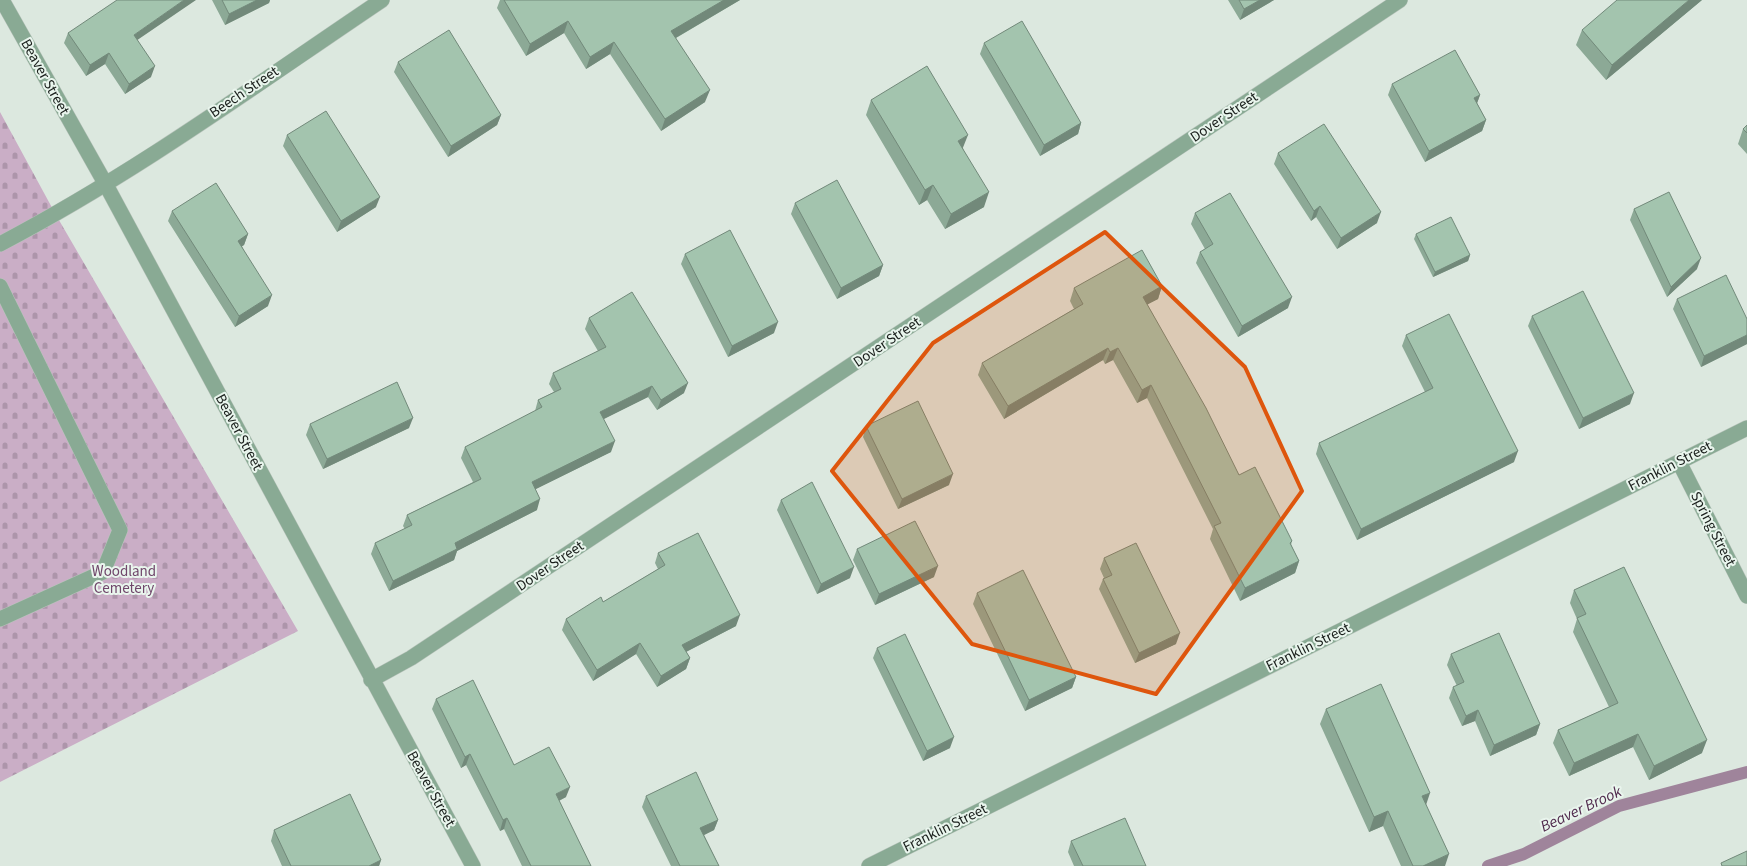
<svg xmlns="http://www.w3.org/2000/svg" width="1747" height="866" font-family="'Source Sans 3',sans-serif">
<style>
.cemetery{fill:url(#cemetery-stones)}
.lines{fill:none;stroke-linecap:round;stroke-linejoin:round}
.stream{stroke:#9f849b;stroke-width:12}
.minor-casing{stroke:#b9c4bc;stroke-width:16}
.minor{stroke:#89aa94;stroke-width:15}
.wall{fill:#8ca996}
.shaded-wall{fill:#72897a}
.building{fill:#a3c4ae;stroke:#72897a}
.marked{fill:#de560d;fill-opacity:0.2;stroke:#de560d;stroke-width:4;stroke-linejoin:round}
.labels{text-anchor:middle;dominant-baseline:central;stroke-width:4;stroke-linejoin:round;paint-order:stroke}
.street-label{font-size:15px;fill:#191e1b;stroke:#e9f5ed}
.park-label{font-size:15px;fill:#70476b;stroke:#e9f5ed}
.water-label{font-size:16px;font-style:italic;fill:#502a4d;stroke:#e9f5ed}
</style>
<defs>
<pattern id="cemetery-stones" width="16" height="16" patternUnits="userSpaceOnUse" patternTransform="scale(1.25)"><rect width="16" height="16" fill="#caaec6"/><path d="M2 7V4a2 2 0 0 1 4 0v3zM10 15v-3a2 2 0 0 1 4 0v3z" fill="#ad95aa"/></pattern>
</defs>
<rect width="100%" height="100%" fill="#dce8df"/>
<path class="cemetery" d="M0 112 56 215 298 631 0 782Z"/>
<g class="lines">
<path class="stream" d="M1488 866 1524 854 1619 806 1747 772"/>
<defs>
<path id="minor" d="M2 0 105 183 473 866
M0 244C134 174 257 84 382 0
M0 286 120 530 103 572 0 619
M1679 462 1747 596
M371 680 411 658 1400 0
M869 866 1747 428"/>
</defs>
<use href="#minor" class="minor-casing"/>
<use href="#minor" class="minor"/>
</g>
<path class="wall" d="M212 0H270L269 3 225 25Z
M500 0H740L676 38 705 102 661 131 610 54 586 69 564 33 526 56 497 8Z
M1228 0H1274L1240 20Z
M1702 0 1606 80 1576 45 1582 30Z
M68 33 137 40 151 77 125 94 105 64 86 76 64 43Z
M984 43 1081 123 1078 134 1040 156 980 54Z
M398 62 501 115 497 125 448 157 394 72Z
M1392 84 1480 95 1477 103 1486 120 1482 131 1425 162 1388 95Z
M871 100 963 148 984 207 945 229 927 200 919 205 866 115Z
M1747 125V154L1738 144 1743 129Z
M287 135 376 207 337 232 283 146Z
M1278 153 1377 223 1337 249 1316 217 1311 221 1274 164Z
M795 203 883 265 879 276 837 299 791 214Z
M1634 209 1697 269 1667 297 1630 220Z
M172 211 248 234 244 245 242 246 268 306 235 327 168 221Z
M1195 213 1288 308 1238 337 1196 263 1200 252 1205 249 1191 224Z
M1416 234 1470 255 1468 261 1433 277 1414 239Z
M685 254 774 333 728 357 681 264Z
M1162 286 1158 299 1147 304 1239 475 1292 541 1291 545 1299 561 1295 573 1240 601 1210 539 1213 529 1147 398 1137 403 1113 360 1105 364 1103 360 1004 419 978 375 982 363 1074 309 1070 301 1074 288Z
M1677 299 1747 319V344L1701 367 1673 309Z
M1532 316 1630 404 1579 429 1528 326Z
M589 318 684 393 657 410 648 397 603 419 611 452 535 489 537 510 457 551 454 560 389 591 371 554 375 543 405 529 403 526 407 515 473 482 461 458 465 447 535 411 538 400 554 392 549 384 553 373 598 351 585 329Z
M1406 335 1514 462 1357 540 1316 454 1319 443 1425 392 1402 346Z
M310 424 409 428 323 469 306 435Z
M866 426 949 485 898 509 863 437Z
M781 500 850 578 817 594 777 510Z
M857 549 934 577 875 605 853 560Z
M658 553 736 626 686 652 690 658 686 669 657 687 636 654 593 681 562 630 566 619 603 602 658 569 655 563Z
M1104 558 1176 644 1135 663 1099 589 1103 579 1104 578 1100 569Z
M1574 590 1702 753 1649 780 1633 747 1569 776 1553 743 1558 730 1609 707 1573 632 1577 619 1570 603Z
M977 593 1076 677 1072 688 1025 711 973 604Z
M877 648 950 748 923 761 873 658Z
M1451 654 1540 724 1536 735 1490 756 1475 721 1462 726 1449 698 1453 687 1457 686 1447 665Z
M436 699 514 765 566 797 559 801 591 866H522L504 829 500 831 466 765 461 768 432 709Z
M1326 709 1445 866H1401L1383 826 1369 832 1320 724Z
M646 796 718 820 714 830 704 835 719 866H671L642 807Z
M274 830 381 860 379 866H282L271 841Z
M1071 841 1146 866H1074L1068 852Z"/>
<path class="shaded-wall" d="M184 0H196L130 45 134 35Z
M257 0H270L269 3 225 25 229 14Z
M724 0H740L667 43 671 31Z
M1260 0H1274L1240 20 1244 9Z
M1689 0H1702L1606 80 1612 65Z
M568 21 564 33 526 56 530 44Z
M614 42 610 54 586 69 590 57Z
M109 53 105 64 86 76 90 65Z
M155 66 151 77 125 94 129 84Z
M710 90 705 102 661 131 665 119Z
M1480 95 1476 106 1474 98Z
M501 115 497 125 448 157 451 146Z
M1486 120 1482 131 1425 162 1429 151Z
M1081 123 1078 134 1040 156 1044 145Z
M968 135 962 150 958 141Z
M933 185 927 200 919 205 925 190Z
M989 192 984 207 945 229 951 214Z
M380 197 376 207 337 232 341 221Z
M1320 206 1316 217 1311 221 1314 211Z
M1381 212 1377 223 1337 249 1341 238Z
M248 234 244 245 234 251 238 241Z
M1470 255 1468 261 1433 277 1435 272Z
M1701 258 1697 269 1667 297 1671 287Z
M883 265 879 276 837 299 841 288Z
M1162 286 1158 299 1139 309 1143 297Z
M272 295 268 306 235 327 239 316Z
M1292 297 1288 308 1238 337 1242 326Z
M778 322 774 333 728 357 732 346Z
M1747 335V344L1701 367 1704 356Z
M1108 348 1103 360 1004 419 1008 406Z
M1118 348 1113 360 1105 364 1110 352Z
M688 383 684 393 657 410 661 400Z
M1151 385 1147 398 1137 403 1142 390Z
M652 386 648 397 596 423 600 412Z
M1634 393 1630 404 1579 429 1583 418Z
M413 418 409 428 323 469 327 459Z
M615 441 611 452 528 493 532 482Z
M1518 451 1514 462 1357 540 1361 529Z
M953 474 949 485 898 509 902 499Z
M540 499 537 510 457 551 454 560 389 591 393 581 455 543Z
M1299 561 1295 573 1240 601 1245 588Z
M938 566 934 577 875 605 879 594Z
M854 567 850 578 817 594 821 584Z
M740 615 736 626 678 656 682 645Z
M1180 633 1176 644 1135 663 1139 653Z
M640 643 636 654 593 681 597 670Z
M690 658 686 669 657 687 661 676Z
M1076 677 1072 688 1025 711 1029 700Z
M1478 710 1475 721 1462 726 1466 716Z
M1540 724 1536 735 1490 756 1494 745Z
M1638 734 1633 747 1569 776 1574 763Z
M954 737 950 748 923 761 927 751Z
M1707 740 1702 753 1649 780 1654 766Z
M470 754 466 765 461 768 465 757Z
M570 787 566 797 552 804 556 794Z
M1430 793 1425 808 1422 796Z
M1388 811 1383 826 1369 832 1374 817Z
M507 818 504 829 500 831 503 820Z
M718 820 714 830 696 839 700 828Z
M1449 854 1445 866H1423Z
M381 860 379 866H369Z"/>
<path class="building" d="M117 0H184L134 35 155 66 129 84 109 53 90 65 68 33Z
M222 0H257L229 14Z
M504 0H724L671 31 710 90 665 119 614 42 590 57 568 21 530 44Z
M1239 0H1260L1244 9Z
M1617 0H1689L1612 65 1582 30Z
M1022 21 1081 123 1044 145 984 43Z
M449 30 501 115 451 146 398 62Z
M1455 50 1480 95 1474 98 1486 120 1429 151 1392 84Z
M927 66 968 135 958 141 989 192 951 214 933 185 925 190 871 100Z
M326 111 380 197 341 221 287 135Z
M1324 124 1381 212 1341 238 1320 206 1314 211 1278 153Z
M1747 125V133L1743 129Z
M837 180 883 265 841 288 795 203Z
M216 183 248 234 238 241 272 295 239 316 172 211Z
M1669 192 1701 258 1671 287 1634 209Z
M1230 193 1292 297 1242 326 1200 252 1213 244 1195 213Z
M1451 217 1470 255 1435 272 1416 234Z
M730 230 778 322 732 346 685 254Z
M1142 250 1162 286 1143 297 1206 408 1239 475 1255 467 1292 541 1290 543 1299 561 1245 588 1214 526 1221 523 1151 385 1142 390 1118 348 1110 352 1108 348 1008 406 982 363 1083 304 1074 288Z
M1726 275 1747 319V335L1704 356 1677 299Z
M1583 291 1634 393 1583 418 1532 316Z
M632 292 688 383 661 400 652 386 600 412 615 441 532 482 540 499 455 543 457 549 393 581 375 543 412 525 407 515 481 479 465 447 542 407 538 400 561 389 553 373 606 347 589 318Z
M1449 314 1518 451 1361 529 1319 443 1433 388 1406 335Z
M397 382 413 418 327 459 310 424Z
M918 401 953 474 902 499 866 426Z
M812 482 854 567 821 584 781 500Z
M915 521 938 566 879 594 857 549Z
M698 533 740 615 682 645 690 658 661 676 640 643 597 670 566 619 601 597 603 602 665 565 658 553Z
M1136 543 1180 633 1139 653 1103 579 1112 575 1104 558Z
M1624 567 1707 740 1654 766 1638 734 1574 763 1558 730 1618 703 1577 618 1586 614 1574 590Z
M1023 570 1076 677 1029 700 977 593Z
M1499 633 1540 724 1494 745 1478 710 1466 716 1453 687 1464 682 1451 654Z
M905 634 954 737 927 751 877 648Z
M473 680 514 765 549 747 570 787 556 794 591 866H531L507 818 503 820 470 754 465 757 436 699Z
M1381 684 1430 793 1422 796 1449 854 1423 866H1413L1388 811 1374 817 1326 709Z
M696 772 718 820 700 828 719 866H680L646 796Z
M350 794 381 860 369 866H291L274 830Z
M1125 818 1146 866H1083L1071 841Z
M1747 851V866H1722L1721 863Z"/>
<path class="marked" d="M1105 232 1245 367 1302 491 1156 694 972 644 832 471 933 343Z"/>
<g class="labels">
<g class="street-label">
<text transform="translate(45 77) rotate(61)">Beaver Street</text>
<text transform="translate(244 92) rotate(-34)">Beech Street</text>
<text transform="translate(1224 117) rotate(-34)">Dover Street</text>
<text transform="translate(887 342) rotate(-34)">Dover Street</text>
<text transform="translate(239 432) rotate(62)">Beaver Street</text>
<text transform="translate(1670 466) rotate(-27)">Franklin Street</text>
<text transform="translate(1713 529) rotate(63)">Spring Street</text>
<text transform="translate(550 566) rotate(-34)">Dover Street</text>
<text transform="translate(1308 647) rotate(-26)">Franklin Street</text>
<text transform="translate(431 789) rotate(61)">Beaver Street</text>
<text transform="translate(945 828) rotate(-26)">Franklin Street</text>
</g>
<g class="park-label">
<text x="124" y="571">Woodland<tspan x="124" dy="17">Cemetery</tspan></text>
</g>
<g class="water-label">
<text transform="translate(1581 809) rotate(-25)">Beaver Brook</text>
</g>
</g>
</svg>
